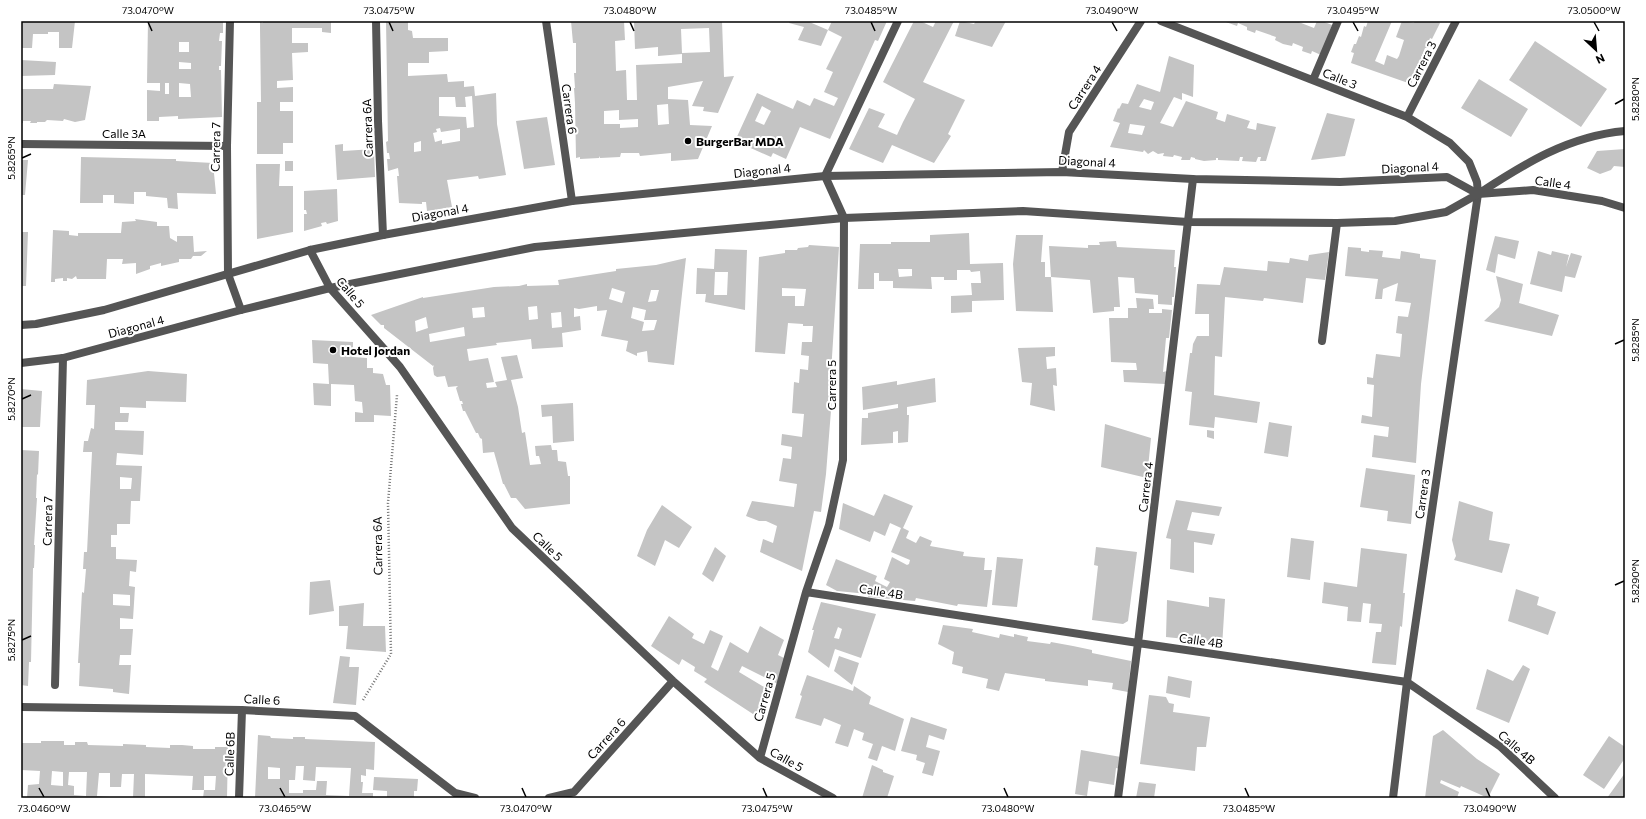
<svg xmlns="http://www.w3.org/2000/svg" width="1646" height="819" font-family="Commissioner,sans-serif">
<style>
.building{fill:#c4c4c4;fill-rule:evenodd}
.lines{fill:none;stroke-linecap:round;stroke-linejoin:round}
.path{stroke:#777;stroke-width:2.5;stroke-dasharray:1 2;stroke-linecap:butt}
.service{stroke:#555;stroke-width:8}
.minor{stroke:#555;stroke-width:8}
.tertiary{stroke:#555;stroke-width:8}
.ticks{fill:none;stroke:#000;stroke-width:1.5}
.poi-dot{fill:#000;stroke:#fff;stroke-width:1.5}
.labels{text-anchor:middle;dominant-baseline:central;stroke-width:4;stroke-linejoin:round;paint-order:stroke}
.street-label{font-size:12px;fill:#000;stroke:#fff}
.poi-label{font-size:12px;font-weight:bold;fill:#000;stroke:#fff;text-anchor:start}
.neatline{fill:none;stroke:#000;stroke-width:1.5}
.ticks-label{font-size:10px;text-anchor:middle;fill:#000}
</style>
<rect width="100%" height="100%" fill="#fff"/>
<path class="building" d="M21 21H75L72 48H59V32H48V34H33L32 48H21Z
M148 21H223V33H220L219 41H222L221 66H219V70H221L222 117 178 119V116L159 117V121H147V90L160 91V83H147ZM179 42H189V52H179ZM179 62 191 63V69H179ZM165 83H169V94H165ZM179 83 190 84 191 97H179Z
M263 21H331V33L322 32V28H292V43H308V52L292 53 293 80 277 81V88L293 87V102H280V111H293V143H283V154H257V102H261L260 28V22L263 23Z
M386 21H408V30L412 31 413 38H448V51L429 52V63H408V76L447 74 448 82 464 81V87L474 86 475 96 496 93 497 124 506 175 479 179 478 176 447 180 452 207 427 211 426 202H422V204L399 203 397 176H399L398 168 388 171 387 159H390L389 153H387L386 142 388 141ZM472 96 474 127 467 128 466 117 439 116V97H455L456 107H466L465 97ZM440 128 441 132 460 129V141L442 144V140L435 142 433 133 437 132 436 129ZM421 141V151L414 152V143Z
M571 21H624L625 40 615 41 616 71 626 70 627 100H637L636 65 682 63V54L658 56V47L635 49 634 21H722L724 77 734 76 718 113 703 111 704 107 692 106 703 81 668 87V99L688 100 690 125 712 126 698 159 671 161V153L640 156 639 153H621L620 157 600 158 599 156V158L580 159V157L576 158 575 103 574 88H575L574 73H576V43H573ZM709 28 710 52 682 53 681 29ZM668 104 669 124 658 125 657 105ZM619 110V120L638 119V127L620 128V124H604V111Z
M790 21H807L828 30 821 46 798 40 804 27 789 23Z
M832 21H887L878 41 875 40 830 139 800 127 786 159 773 153 771 157 735 141 757 93 793 109 797 100 810 106 814 98 834 106 838 98 824 92 833 72 826 69 842 37 828 30ZM762 106 771 111 764 125 755 121Z
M914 21H920L933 27 936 21H954L923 82 965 100 948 134 951 136 934 163 892 145 883 163 849 149 869 108 885 114 878 127 897 135 903 122 915 99 883 82Z
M960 21 974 24 976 21H1006L992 47 955 36Z
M1223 21H1296L1314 28 1317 21H1322L1332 25 1321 55 1312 51 1311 54 1302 51 1303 47 1293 43 1292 46 1283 44 1275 40 1276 37 1256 30 1255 33 1247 30V27L1238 23 1237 26Z
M1368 21H1392L1375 61 1384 65 1387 55 1397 59 1399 56 1404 40 1396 37 1402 21 1414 23 1415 21H1438L1440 23 1432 39 1430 38 1427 48H1425L1421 58 1423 59 1421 64 1416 75H1414L1411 84 1351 63 1354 53 1351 52 1354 44H1356L1359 36 1361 37 1364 26 1366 27Z
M1535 41 1607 89 1581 127 1509 80Z
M1169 56 1194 65 1193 97 1182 93V100L1174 97 1160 123 1173 127 1186 101 1218 112 1216 119 1225 122 1227 114 1250 121 1247 128 1256 130 1257 123 1276 127 1266 161H1260L1261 157H1258L1256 162 1242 161 1243 157H1240L1239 161 1218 160V158H1216V160L1204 161 1195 159V158L1191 157 1190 160H1181L1182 157 1174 155 1173 157 1163 156 1164 153 1158 154 1153 151 1148 154 1144 150 1143 152 1110 147 1120 123 1113 121 1118 108 1119 109 1122 103 1128 104 1137 84 1160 92ZM1144 99 1154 102 1151 110 1139 107ZM1130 124 1145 126 1142 135 1128 133Z
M21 60 56 62 55 75 21 76Z
M1479 79 1528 109 1511 137 1461 108Z
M54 84 91 86 85 120 75 122 64 119 63 121 47 120 45 122H37V123H30L31 121H23V123H21V89H53Z
M1327 113 1355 119 1345 156 1311 160Z
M547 117 555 165 524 169 516 121Z
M343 144V151L374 149 375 177 337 180 335 145Z
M1625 149V167L1614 166 1611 170 1600 174 1587 168 1597 151Z
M81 157 168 159H176V161L213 163 216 194 177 193 178 209 168 208 167 198 146 196V192H134V204L114 203V195H103V203H80Z
M21 160H28L25 195H21Z
M285 161H293V171H285Z
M256 164H280L279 186H293V232L257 239Z
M337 189 338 221 327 224 326 222 321 223 322 226 304 231V214H307L306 210H304V191Z
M135 219 157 222V226H169L170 238 177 242V236H193L194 252 207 251 201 256H193L191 259H179V262L161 266V263L150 266V269L136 274V263L122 264 123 259H107L106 279H77L76 276 72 279 67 278V281H63V278L55 279V282H51L53 230 69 231V235L78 236V233H121L122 222 136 221Z
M21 232H28L26 286H21Z
M969 233 970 264 1003 263 1004 300 972 301V312L951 313V296L972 295 971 283H981L980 271 971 272 970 270H957V280H944V277H931L932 289 893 288V281H879V273H874V289H858L860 244H891V242H930V235ZM898 269H912V276L899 277Z
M1016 235H1043L1041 262H1045V277H1051L1053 312 1016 311 1013 264Z
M1495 236 1519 241 1515 259 1498 254 1495 273 1486 270Z
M1116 241 1117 247 1175 250 1174 267H1176L1174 297H1172V305L1158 304V295L1135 293 1134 278 1118 277 1120 307H1114V311L1093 313 1090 280 1051 277 1049 246 1088 248V245H1100L1099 242Z
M809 245 839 247 832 357 831 385H833L826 474 821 512 814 511 802 571 760 552 763 539 773 543 777 526 766 521H759L746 516 752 501 794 507 797 484 779 481 783 458 791 459 792 447 781 445 782 434 802 437 804 414 792 413 794 382 799 383 800 369 808 370 809 356 801 355 802 342H812L813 326H803V324L788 323 785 354 755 352 759 257 785 253V250H797L798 248 808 247ZM782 288 806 289 804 306H795V296H782Z
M1348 247 1361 248V251L1369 252V250L1383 251 1382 257 1400 259 1401 251 1420 254V258L1436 260 1421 384 1416 463 1372 457 1374 435 1388 437 1389 427 1361 423 1362 415 1372 417 1374 385 1367 384V377L1373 378 1376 354 1400 357 1402 334 1396 333 1398 316 1408 317 1411 303 1395 301 1398 283 1383 289 1382 299H1375L1378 279 1345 276Z
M715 249 747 250 745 310 705 302 706 294H696L697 268 714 269ZM715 272H728L727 295H714Z
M1538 251 1551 255 1552 251 1569 255 1566 267 1571 253 1582 256 1575 278 1565 276 1562 292 1530 284Z
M1329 252 1325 280 1306 278 1303 303 1264 298 1263 301 1225 297 1222 357 1215 356 1214 395 1260 402 1257 423 1215 417 1214 428 1189 425 1192 392 1185 391 1190 353H1192L1193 344 1197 336H1209V314H1195L1197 284 1220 285 1224 267 1267 271 1268 261 1289 263 1290 258 1308 261 1309 255Z
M686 258 674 365 648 362 647 351 637 353V356L626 351 628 341 601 336 607 310 597 311V306L579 309 574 308V317L580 316 581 330 562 333 563 347 532 349 531 339 496 343 497 345 467 349 469 361 488 358 494 382 486 383 487 388 497 387 495 382 507 380 501 357 517 355 523 378 511 380 518 407 522 433 525 432 530 465 541 464 539 456H536L535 446 551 445 552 450H557L558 461 566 462 568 476H570V504L525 509 516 498H511L504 484H503L494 452 483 453 482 439 480 438 478 433H476L465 411H463L461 404H463L462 401H460L456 388 458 386 448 387 445 376 437 377 434 375 433 368 434 365 433 366 384 328V325H381L371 315 423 297V298L494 287 519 286 527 284V286L559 285 558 280 616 271V269L656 265ZM612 288 625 292 622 303 609 299ZM651 290H659L656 301 648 302ZM537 306 538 319 529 320 528 307ZM484 307 485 317 473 318 472 308ZM633 307 646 310 644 320H657L654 330 642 331 644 322 631 318ZM561 312 562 327 552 328 551 313ZM426 317 428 328 416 332 415 321ZM464 327 465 336 430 342 429 334Z
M1496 276 1523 284 1519 303 1559 315 1552 336 1484 321 1499 307 1501 300Z
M1136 298 1153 299 1154 309H1149V313H1162V309L1172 310 1169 338H1166L1163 372 1167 371 1165 384 1124 382 1123 370H1137L1136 363 1111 362 1109 318H1128V308H1137Z
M312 340 353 342V357L367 358V368H373V373L383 374 386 385H390L391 416 374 415V422H355V412L363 413 362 402 355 401 354 385 331 384V406L314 405 313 383 329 384 328 364 313 363Z
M1055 347V356L1046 357 1047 369 1056 368 1057 386 1053 385 1055 411 1030 405 1032 383 1022 382 1018 348Z
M148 371 187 374 186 402 146 401V408L120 407V413H129L128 422H115V430L144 431 143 455 117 453 116 465 142 466 140 501H131L130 524H117V535H111V547H116V559L137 560 136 572 130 571 129 586 135 587 133 619 120 618V629H133L131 655H120L119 665H131L129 694 113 692V689L79 686 80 663H78L82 592 84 593 86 569H83L84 552H87L92 452H83L84 441H88L91 428 94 429 95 405H86L87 380ZM120 477 132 478 131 489H120ZM113 594 130 595V606L113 605Z
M935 378 936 402 907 407V415H909L908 442 898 443V431L893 432V443L861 445 862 418H868V413L898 408V404L863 410 862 387 897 381V385Z
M21 389 42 391 40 427H21Z
M573 403 574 441 553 443 552 416 542 417 541 405Z
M1269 422 1292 426 1288 457 1264 453Z
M1105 424 1151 438 1147 478 1101 467Z
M1207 430 1214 431V439L1207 437Z
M21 450 39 451 38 475 37 474 36 498H37L34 545H35L34 568H33L31 662H29L28 686 21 685Z
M1366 468 1415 475 1411 524 1387 521 1388 511 1360 507Z
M884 494 913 506 903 528 909 531 906 538 916 543 920 536 932 541 930 546 964 552 963 556 985 558 984 570H992L987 607 958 604 957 606 916 598 915 601 868 597V594L837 591 826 585 836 559 877 576 875 581 887 587 890 582 884 579 892 557 907 565 909 564 910 560 891 552 901 528 890 523 885 536 874 531 870 542 839 529 843 503 874 516Z
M1176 500 1222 507 1219 516 1192 512 1187 530 1215 534 1212 545 1194 542V573L1170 569 1171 539 1166 538Z
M1459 501 1493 512 1489 540 1510 544 1502 573 1454 560 1456 556 1452 540Z
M662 505 692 527 679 548 665 540 655 566 637 556 647 530Z
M1291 538 1314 541 1310 580 1287 577Z
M715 547 726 556 713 582 702 574Z
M1096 547 1137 552 1128 621 1123 624 1092 620 1098 566 1094 565Z
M1361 548 1407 554 1403 593H1405L1402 627 1400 626 1396 665 1372 663 1376 632H1381L1382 624 1369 623 1371 604 1363 603 1361 622 1347 621 1348 607 1322 603 1324 582 1357 587Z
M997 557 1023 559 1017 607 992 605Z
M330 580 334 611 309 615 310 582Z
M1516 589 1539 597 1537 605 1556 612 1548 635 1508 621Z
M1209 597 1225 599 1222 647 1195 638V640L1166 637 1167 600 1209 607Z
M821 602 876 614 861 658 835 649 829 668 808 652 814 630H812ZM838 627 842 629 839 639 834 638Z
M364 603 363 626H385L386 652 346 649 348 626H339V606Z
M669 616 694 634 692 638 704 644 710 630 723 636 711 667 718 671 730 642 748 653 760 626 784 640 778 655 786 659 780 685 742 666 739 672 769 690 756 716 704 682 707 679 694 671 695 667 682 659 679 665 651 646Z
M943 625 973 629 972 632 999 638 1000 634 1014 637V634L1028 637 1027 641 1050 644 1051 642 1073 646 1092 650V653L1131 661 1128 692 1112 689 1113 683 1088 680V686L1045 681V679L1005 673 999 691 986 688 988 679 962 673 963 667 952 664 954 652 938 644Z
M340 656 350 657 349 667H359L356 705 333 703Z
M839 656 859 663 852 685 834 671Z
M1523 665 1530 669 1509 723 1476 709 1487 669 1513 681Z
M807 675 853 691 854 686 871 697 869 704 904 719 895 751 882 746 877 761 868 758 873 744 862 740 864 733 854 729 848 747 835 743 841 725 824 718 821 726 795 718 802 696 800 695Z
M1168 676 1192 681 1190 698 1166 693Z
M1149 695 1166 697 1169 703 1174 704 1173 712 1210 717 1206 747H1197L1195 771 1140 764Z
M911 717 947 729 944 740 929 735 926 747 940 751 933 776 922 773 925 763 916 760 917 755 901 751Z
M1443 730 1477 759 1500 774 1488 798 1461 786 1460 788 1441 780 1440 783 1459 792 1457 798H1425L1433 736Z
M258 735 270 736 271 738 293 739V737H305V739L375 742 374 770 366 769V776L361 775V782H363L362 793H373V798H255ZM296 766H304L303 780 315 781 316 767 351 768 349 796 326 795 327 781H317L316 790H303V793H289V780H295ZM268 767 280 768V779H268Z
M1609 736 1625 747V758L1604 789 1583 775Z
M41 741H64V745H75V742H87L88 745 123 746V744L146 745V747L170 748V745H182L193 746V749H215V747H228L227 798H203L204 790H215L216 776H204V790H192L193 776 145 774V798H133L134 774H122L121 787H110V773H99L97 796 110 797 109 798H27L28 785 39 784 40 771 21 770V743H41ZM52 771 63 772V786L51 785ZM69 772H87L86 796 74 795V786L68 785Z
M1081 750 1121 757 1120 769 1116 768 1114 785 1089 781 1087 796 1075 794Z
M872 765 883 770V772L894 776 887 798H862Z
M1625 773V798H1607Z
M374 777 418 779 417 791H414V798H387V791L373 790Z
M1139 782 1156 784 1154 798H1136Z"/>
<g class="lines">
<path class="path" d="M363 700 391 654 388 503 397 395"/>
<path class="service" d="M1322 341 1337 223"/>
<path class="minor" d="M230 21 227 146 228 274 241 310
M376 21 378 121 383 235
M546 21 572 201
M1161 21 1407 117 1450 143 1469 162 1477 182 1478 194 1407 682 1393 798
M1313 80 1338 21
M1407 117 1456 21
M21 144 227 146
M1062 172 1069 132 1141 21
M1478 194C1524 164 1568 136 1625 131
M310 250 330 288 400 367 512 528 673 681 760 758 833 798
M806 592 1138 643 1407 682 1501 747 1555 798
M55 685 63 358
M21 707 242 710 355 716 455 793 475 798
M760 758 806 592 829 525 843 460 844 218 825 176 898 21
M239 798 242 710
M549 798 574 792 673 681
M1118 798 1138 643 1193 179"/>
<path class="tertiary" d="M21 325 36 324 104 310 310 250 383 235 572 201 825 176 1062 172 1193 179 1340 182 1447 177 1478 194
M21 363 63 358 241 310 330 288 535 247 844 218 1023 211 1188 222 1337 223 1395 221 1446 212 1478 194 1533 190 1602 201 1625 208"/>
</g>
<path class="ticks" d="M148 22 152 31M389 22 393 31M630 22 634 31M871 22 875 31M1112 22 1117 31M1353 22 1358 31M1594 22 1599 31M1615 104 1624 99M22 158 31 154M1615 344 1624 340M22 399 31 395M1615 585 1624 581M22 640 31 636M39 788 44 797M280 788 285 797M522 788 526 797M763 788 767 797M1004 788 1008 797M1245 788 1249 797M1486 788 1490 797"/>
<g class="poi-dot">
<circle cx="688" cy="141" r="4"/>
<circle cx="333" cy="350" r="4"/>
</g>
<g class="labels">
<g class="street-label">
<text transform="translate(1421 64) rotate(-63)">Carrera 3</text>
<text transform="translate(1340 78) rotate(22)">Calle 3</text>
<text transform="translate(1084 87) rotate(-57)">Carrera 4</text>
<text transform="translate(570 109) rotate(82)">Carrera 6</text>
<text transform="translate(367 128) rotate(-92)">Carrera 6A</text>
<text x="124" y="133">Calle 3A</text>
<text transform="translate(215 147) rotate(-89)">Carrera 7</text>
<text transform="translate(1087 161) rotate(3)">Diagonal 4</text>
<text transform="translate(1410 167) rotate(-3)">Diagonal 4</text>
<text transform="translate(762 170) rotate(-6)">Diagonal 4</text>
<text transform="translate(1553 182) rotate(8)">Calle 4</text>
<text transform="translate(440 212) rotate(-10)">Diagonal 4</text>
<text transform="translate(351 292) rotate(50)">Calle 5</text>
<text transform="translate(136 326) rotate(-15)">Diagonal 4</text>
<text transform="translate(831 385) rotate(-90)">Carrera 5</text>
<text transform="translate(1145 487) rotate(-83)">Carrera 4</text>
<text transform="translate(1422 494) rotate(-82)">Carrera 3</text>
<text transform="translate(47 521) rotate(-89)">Carrera 7</text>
<text transform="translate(377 546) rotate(-91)">Carrera 6A</text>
<text transform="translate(548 546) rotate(44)">Calle 5</text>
<text transform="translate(881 591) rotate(9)">Calle 4B</text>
<text transform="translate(1201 640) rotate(8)">Calle 4B</text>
<text transform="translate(764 697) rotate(-74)">Carrera 5</text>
<text transform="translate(262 699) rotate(3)">Calle 6</text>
<text transform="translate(606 738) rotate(-48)">Carrera 6</text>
<text transform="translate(1517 747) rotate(41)">Calle 4B</text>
<text transform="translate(229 754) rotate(-88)">Calle 6B</text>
<text transform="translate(787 759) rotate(29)">Calle 5</text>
</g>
<g class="poi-label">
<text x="696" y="141">BurgerBar MDA</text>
<text x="341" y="350">Hotel Jordan</text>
</g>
</g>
<rect width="1646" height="819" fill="none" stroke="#ffffff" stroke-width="44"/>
<g transform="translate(1596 50) rotate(154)" stroke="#ffffff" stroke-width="3" paint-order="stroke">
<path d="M0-3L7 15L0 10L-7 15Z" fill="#000000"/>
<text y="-6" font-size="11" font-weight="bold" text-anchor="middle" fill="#000000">N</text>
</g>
<rect x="22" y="22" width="1602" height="775" class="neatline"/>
<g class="ticks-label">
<text x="148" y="14">73.0470°W</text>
<text x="389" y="14">73.0475°W</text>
<text x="630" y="14">73.0480°W</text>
<text x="871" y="14">73.0485°W</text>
<text x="1112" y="14">73.0490°W</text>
<text x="1353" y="14">73.0495°W</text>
<text x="1594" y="14">73.0500°W</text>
<text transform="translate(1635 99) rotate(-90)" y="4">5.8280°N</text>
<text transform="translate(11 158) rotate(-90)" y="4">5.8265°N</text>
<text transform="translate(1635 340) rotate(-90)" y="4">5.8285°N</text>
<text transform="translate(11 399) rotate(-90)" y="4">5.8270°N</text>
<text transform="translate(1635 581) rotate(-90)" y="4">5.8290°N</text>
<text transform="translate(11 640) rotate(-90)" y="4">5.8275°N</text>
<text x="44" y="812">73.0460°W</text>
<text x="285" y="812">73.0465°W</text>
<text x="526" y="812">73.0470°W</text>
<text x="767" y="812">73.0475°W</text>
<text x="1008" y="812">73.0480°W</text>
<text x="1249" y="812">73.0485°W</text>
<text x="1490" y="812">73.0490°W</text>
</g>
</svg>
